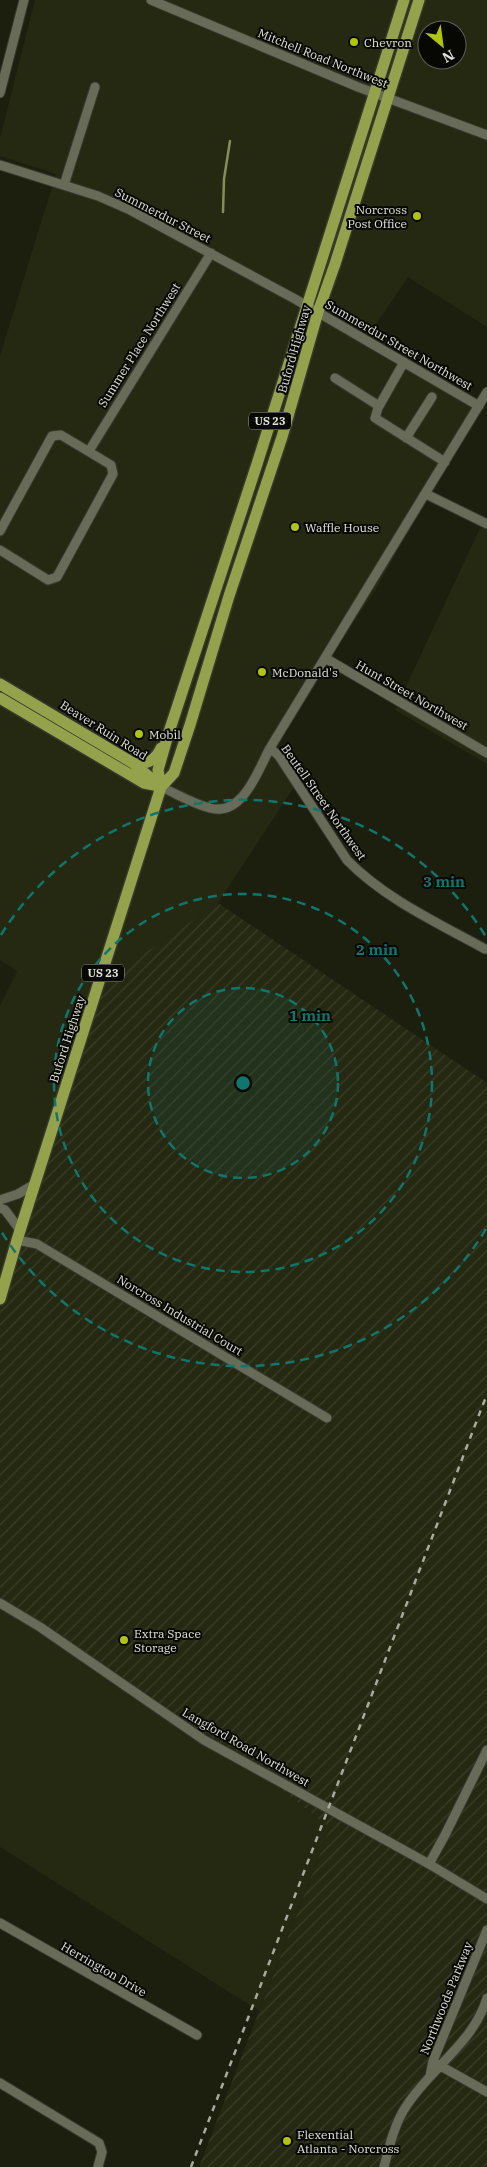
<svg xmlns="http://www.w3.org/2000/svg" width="487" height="2167" font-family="'IBM Plex Serif',serif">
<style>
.built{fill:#252912;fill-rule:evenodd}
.industrial{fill:url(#industrial-furrows)}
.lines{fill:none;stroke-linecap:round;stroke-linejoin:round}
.stream{stroke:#858d5d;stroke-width:2.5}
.minor-casing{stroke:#37392f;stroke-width:11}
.major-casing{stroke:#37392f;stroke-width:14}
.minor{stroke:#676b58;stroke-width:9}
.major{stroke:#94a24b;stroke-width:11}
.rail{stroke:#a8ab9d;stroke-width:2.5;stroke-dasharray:6 6;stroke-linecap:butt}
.ring{fill:none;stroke:#0f766e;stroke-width:2.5;stroke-dasharray:9 6}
.poi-dot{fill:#afc508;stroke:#070803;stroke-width:2}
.labels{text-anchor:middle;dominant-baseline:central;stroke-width:4;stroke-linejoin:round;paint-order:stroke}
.shield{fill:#070803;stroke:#9ea197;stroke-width:1}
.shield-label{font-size:11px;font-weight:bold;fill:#dfe2d6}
.poi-label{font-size:12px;fill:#dfe2d6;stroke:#070803;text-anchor:start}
.street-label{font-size:12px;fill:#dfe2d6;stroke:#070803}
.centre{fill:#0f766e;stroke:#070803;stroke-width:2.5}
.ring-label{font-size:15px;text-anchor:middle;font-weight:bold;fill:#0f766e;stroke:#070803;stroke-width:4;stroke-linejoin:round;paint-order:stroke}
</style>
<defs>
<pattern id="industrial-furrows" width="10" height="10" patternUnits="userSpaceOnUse" patternTransform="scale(1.25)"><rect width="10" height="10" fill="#252912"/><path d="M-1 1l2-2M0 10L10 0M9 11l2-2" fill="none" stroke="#3a3e28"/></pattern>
</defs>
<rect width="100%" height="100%" fill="#1c1f0e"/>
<path class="built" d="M35 0H487V327L408 277 363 344 478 404 375 591 306 689 269 751 298 781 218 903 104 981 0 1309V1006L17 971 0 960V356L56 174 0 156V138ZM427 30H457V60H427Z
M481 526 487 529V764L395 710Z
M0 1609 48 1630 277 1786 330 1828 259 2011 0 1847Z"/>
<path class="industrial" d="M218 903 487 1083V2167H199L330 1828 277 1786 48 1630 0 1609V1309L104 981Z"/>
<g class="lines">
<path class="stream" d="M223 212 224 179 230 141"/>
<defs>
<path id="minor" d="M151 0 358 87 487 135
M0 93 24 0
M0 165 98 196 130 210 295 299 479 406
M64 185 95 87
M404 362 378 408 375 418 445 462
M335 378 379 406
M406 438 432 397
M89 451 211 253
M426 494 487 524
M0 531 52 436 61 435 111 465 113 474 57 577 48 580 0 550
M325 658 487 753
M270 748 279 756 347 860C385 899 438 923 485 949
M161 787C177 794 193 804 210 808 243 817 258 770 270 748L487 392
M0 1200 18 1194 35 1184
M0 1208 5 1210 20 1230
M17 1240 37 1244 327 1418
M0 1603 40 1627 204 1740 429 1864 487 1899
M429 1864 445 1835 487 1750
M0 1923 197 2035
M437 2064 487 2092
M430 2076 433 2061 487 1930
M0 2083 99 2143 102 2152 98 2167
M384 2167C389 2147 395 2122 407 2105 431 2068 474 2042 487 1998"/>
<path id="major" d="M0 684 133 763 161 787
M0 698 144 783 159 786
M133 763C145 766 156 760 161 748
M161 787 174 773 190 725 229 596 282 437 318 312 335 264 419 0
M0 1299 17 1240 161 787 158 770 168 735 257 464 404 0"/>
</defs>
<use href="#minor" class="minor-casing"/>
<use href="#major" class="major-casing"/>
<use href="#minor" class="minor"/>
<use href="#major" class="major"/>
<path class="rail" d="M191 2167 487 1394"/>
</g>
<circle cx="243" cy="1083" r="95" fill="#0f766e" fill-opacity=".12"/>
<g class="ring">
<circle cx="243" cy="1083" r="95"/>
<circle cx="243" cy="1083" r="189"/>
<path d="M486 1229A284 284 0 0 1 1 1231M1 935A284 284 0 0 1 486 937"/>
</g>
<g class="poi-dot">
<circle cx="354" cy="42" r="5"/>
<circle cx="417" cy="216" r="5"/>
<circle cx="295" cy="527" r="5"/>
<circle cx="262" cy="672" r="5"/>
<circle cx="139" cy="734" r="5"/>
<circle cx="124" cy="1640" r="5"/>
<circle cx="287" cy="2141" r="5"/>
</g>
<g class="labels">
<g class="shield">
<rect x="249" y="412.5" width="42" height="17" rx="4"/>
<rect x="82" y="964.5" width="42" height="17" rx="4"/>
</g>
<g class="shield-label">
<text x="270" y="421">US 23</text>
<text x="103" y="973">US 23</text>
</g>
<g class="poi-label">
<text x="364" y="42">Chevron</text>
<text x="407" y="209" text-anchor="end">Norcross<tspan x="407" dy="14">Post Office</tspan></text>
<text x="305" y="527">Waffle House</text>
<text x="272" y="672">McDonald's</text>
<text x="149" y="734">Mobil</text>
<text x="134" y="1633">Extra Space<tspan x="134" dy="14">Storage</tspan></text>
<text x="297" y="2134">Flexential<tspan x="297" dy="14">Atlanta - Norcross</tspan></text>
</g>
<g class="street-label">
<text transform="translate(323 58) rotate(22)">Mitchell Road Northwest</text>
<text transform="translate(163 215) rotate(27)">Summerdur Street</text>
<text transform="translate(139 345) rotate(-58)">Summer Place Northwest</text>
<text transform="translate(399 345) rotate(30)">Summerdur Street Northwest</text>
<text transform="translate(294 349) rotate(-74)">Buford Highway</text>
<text transform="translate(412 695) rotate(30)">Hunt Street Northwest</text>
<text transform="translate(104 730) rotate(32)">Beaver Ruin Road</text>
<text transform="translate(324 802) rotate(55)">Beutell Street Northwest</text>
<text transform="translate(67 1039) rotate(-72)">Buford Highway</text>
<text transform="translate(180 1315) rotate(31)">Norcross Industrial Court</text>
<text transform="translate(246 1747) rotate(30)">Langford Road Northwest</text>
<text transform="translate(104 1969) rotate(30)">Herrington Drive</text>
<text transform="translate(446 1998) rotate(-68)">Northwoods Parkway</text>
</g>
</g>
<circle cx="243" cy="1083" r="8" class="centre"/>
<g class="ring-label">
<text x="444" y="887">3 min</text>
<text x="377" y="955">2 min</text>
<text x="310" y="1021">1 min</text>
</g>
<g transform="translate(442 45) rotate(151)"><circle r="24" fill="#070803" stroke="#5d5f57"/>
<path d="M0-4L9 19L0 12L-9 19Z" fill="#afc508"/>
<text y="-8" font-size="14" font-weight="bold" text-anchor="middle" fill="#dfe2d6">N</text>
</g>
</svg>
